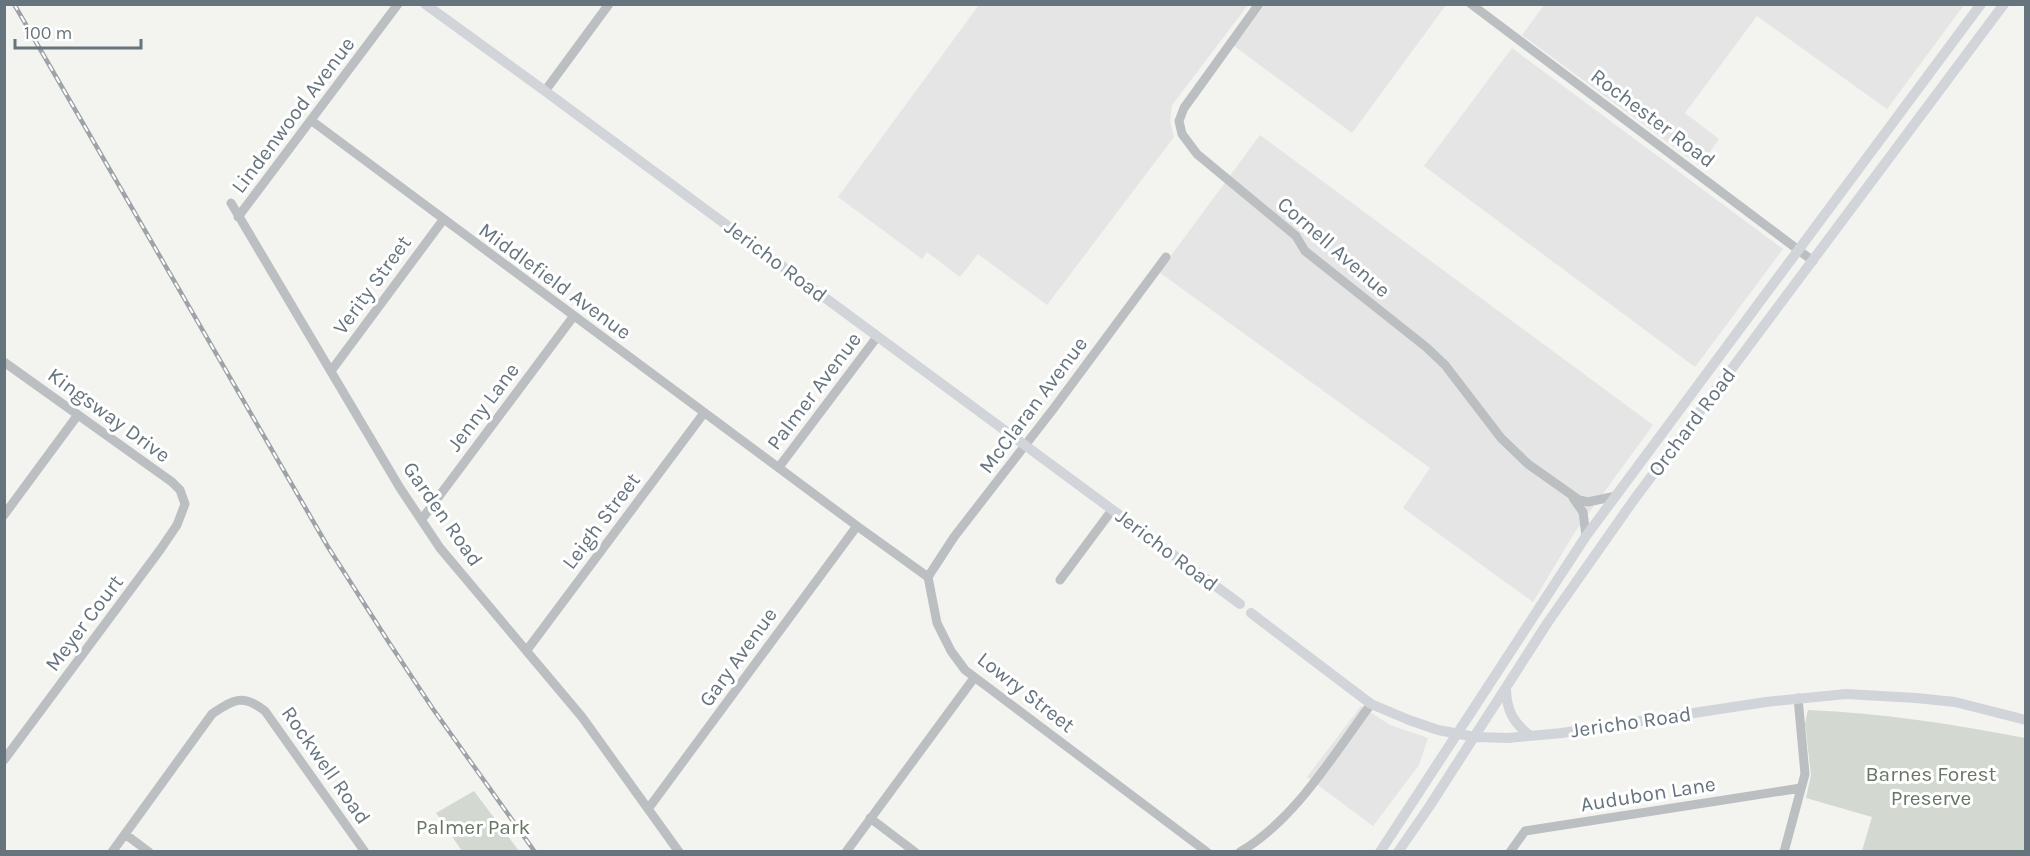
<svg xmlns="http://www.w3.org/2000/svg" width="2030" height="856" font-family="Karla,sans-serif">
<style>
.built{fill:#e4e5e4}
.green{fill:#d3d8d0}
.lines{fill:none;stroke-linecap:round;stroke-linejoin:round}
.minor{stroke:#bbbfc2;stroke-width:9}
.major{stroke:#d1d5d9;stroke-width:10}
.rail-casing{stroke:#9da3a7;stroke-width:4.5}
.rail{stroke:#fff;stroke-width:2;stroke-dasharray:7;stroke-linecap:butt}
.labels{text-anchor:middle;dominant-baseline:central;stroke-width:6;stroke-linejoin:round;paint-order:stroke}
.street-label{font-size:21px;fill:#66747e;stroke:#fff}
.park-label{font-size:21px;fill:#687664;stroke:#fff}
</style>
<rect width="100%" height="100%" fill="#f3f3f0"/>
<path class="built" d="M1545 4H1964V5L1887 109 1757 16 1685 113 1719 139 1700 166 1522 35Z
M979 5H1248L1172 105 1170 121 1174 137 1047 305 978 254 960 277 927 252 922 259 838 197Z
M1265 5V4L1446 5 1352 133 1234 46Z
M1512 48 1783 249 1695 367 1424 166Z
M1260 135 1653 425 1575 532 1533 602 1403 508 1430 468 1159 272Z
M1361 706 1390 725 1428 738 1419 765 1373 826 1307 777Z"/>
<path class="green" d="M1808 710C1882 713 1953 724 2025 738V851H1862L1872 817 1806 798 1811 775 1805 723Z
M474 791 519 851H462L436 813Z"/>
<g class="lines">
<path class="minor" d="M1259 4 1184 108 1179 121 1182 134 1197 154 1296 236 1305 251 1426 347 1445 365 1501 438 1528 464 1579 500 1588 502 1616 496
M1471 4 1813 261
M545 91 609 4
M312 121 857 526 928 577 937 623 951 651 965 670 1207 852
M231 203 400 488 440 548 582 717 679 852
M238 217 398 4
M4 362 172 482 180 490 185 504 177 525 160 550 4 760
M331 371 443 220
M779 467 877 337
M1573 498 1583 512 1586 536
M4 515 77 416
M422 519 573 317
M928 577 954 537 1054 408 1166 257
M1060 580 1112 510
M527 650 704 413
M648 809 857 526
M870 818 915 852
M125 834 149 852
M112 852 212 714C233 700 242 693 265 711L365 852
M846 852 974 678
M1240 852C1295 820 1334 754 1371 704
M1510 852 1525 831 1801 788
M1784 852 1805 774 1798 698"/>
<path class="major" d="M425 4 545 91 1240 604
M1251 613 1371 704 1409 720 1438 730 1475 737 1508 738 1562 733 1766 702 1846 694 1916 698 1955 702 2026 720
M1506 690C1507 711 1513 722 1529 735
M1380 852 1586 536 1981 4
M1398 852 1429 807 1548 622 1633 501 2004 4"/>
<defs>
<path id="rail" d="M14 4 328 547 388 641 433 709 535 852"/>
</defs>
<use href="#rail" class="rail-casing"/>
<use href="#rail" class="rail"/>
</g>
<g class="labels">
<g class="street-label">
<text transform="translate(293 115) rotate(-53)">Lindenwood Avenue</text>
<text transform="translate(1653 118) rotate(37)">Rochester Road</text>
<text transform="translate(1334 247) rotate(41)">Cornell Avenue</text>
<text transform="translate(776 261) rotate(37)">Jericho Road</text>
<text transform="translate(555 281) rotate(36)">Middlefield Avenue</text>
<text transform="translate(372 285) rotate(-54)">Verity Street</text>
<text transform="translate(814 391) rotate(-53)">Palmer Avenue</text>
<text transform="translate(1033 405) rotate(-53)">McClaran Avenue</text>
<text transform="translate(483 407) rotate(-53)">Jenny Lane</text>
<text transform="translate(109 415) rotate(36)">Kingsway Drive</text>
<text transform="translate(1692 422) rotate(-53)">Orchard Road</text>
<text transform="translate(443 514) rotate(55)">Garden Road</text>
<text transform="translate(601 521) rotate(-53)">Leigh Street</text>
<text transform="translate(1167 550) rotate(37)">Jericho Road</text>
<text transform="translate(84 623) rotate(-53)">Meyer Court</text>
<text transform="translate(738 657) rotate(-54)">Gary Avenue</text>
<text transform="translate(1026 692) rotate(38)">Lowry Street</text>
<text transform="translate(1631 722) rotate(-8)">Jericho Road</text>
<text transform="translate(326 765) rotate(55)">Rockwell Road</text>
<text transform="translate(1648 794) rotate(-9)">Audubon Lane</text>
</g>
<g class="park-label">
<text x="1931" y="774">Barnes Forest<tspan x="1931" dy="24">Preserve</tspan></text>
<text x="473" y="827">Palmer Park</text>
</g>
</g>
<rect width="2030" height="856" fill="none" stroke="#66747e" stroke-width="12"/>
<path d="M15 39v9h126v-9" fill="none" stroke="#66747e" stroke-width="3"/>
<text x="24" y="39" font-size="18" fill="#66747e" stroke="#ffffff" stroke-width="4.5" paint-order="stroke">100 m</text>
</svg>
